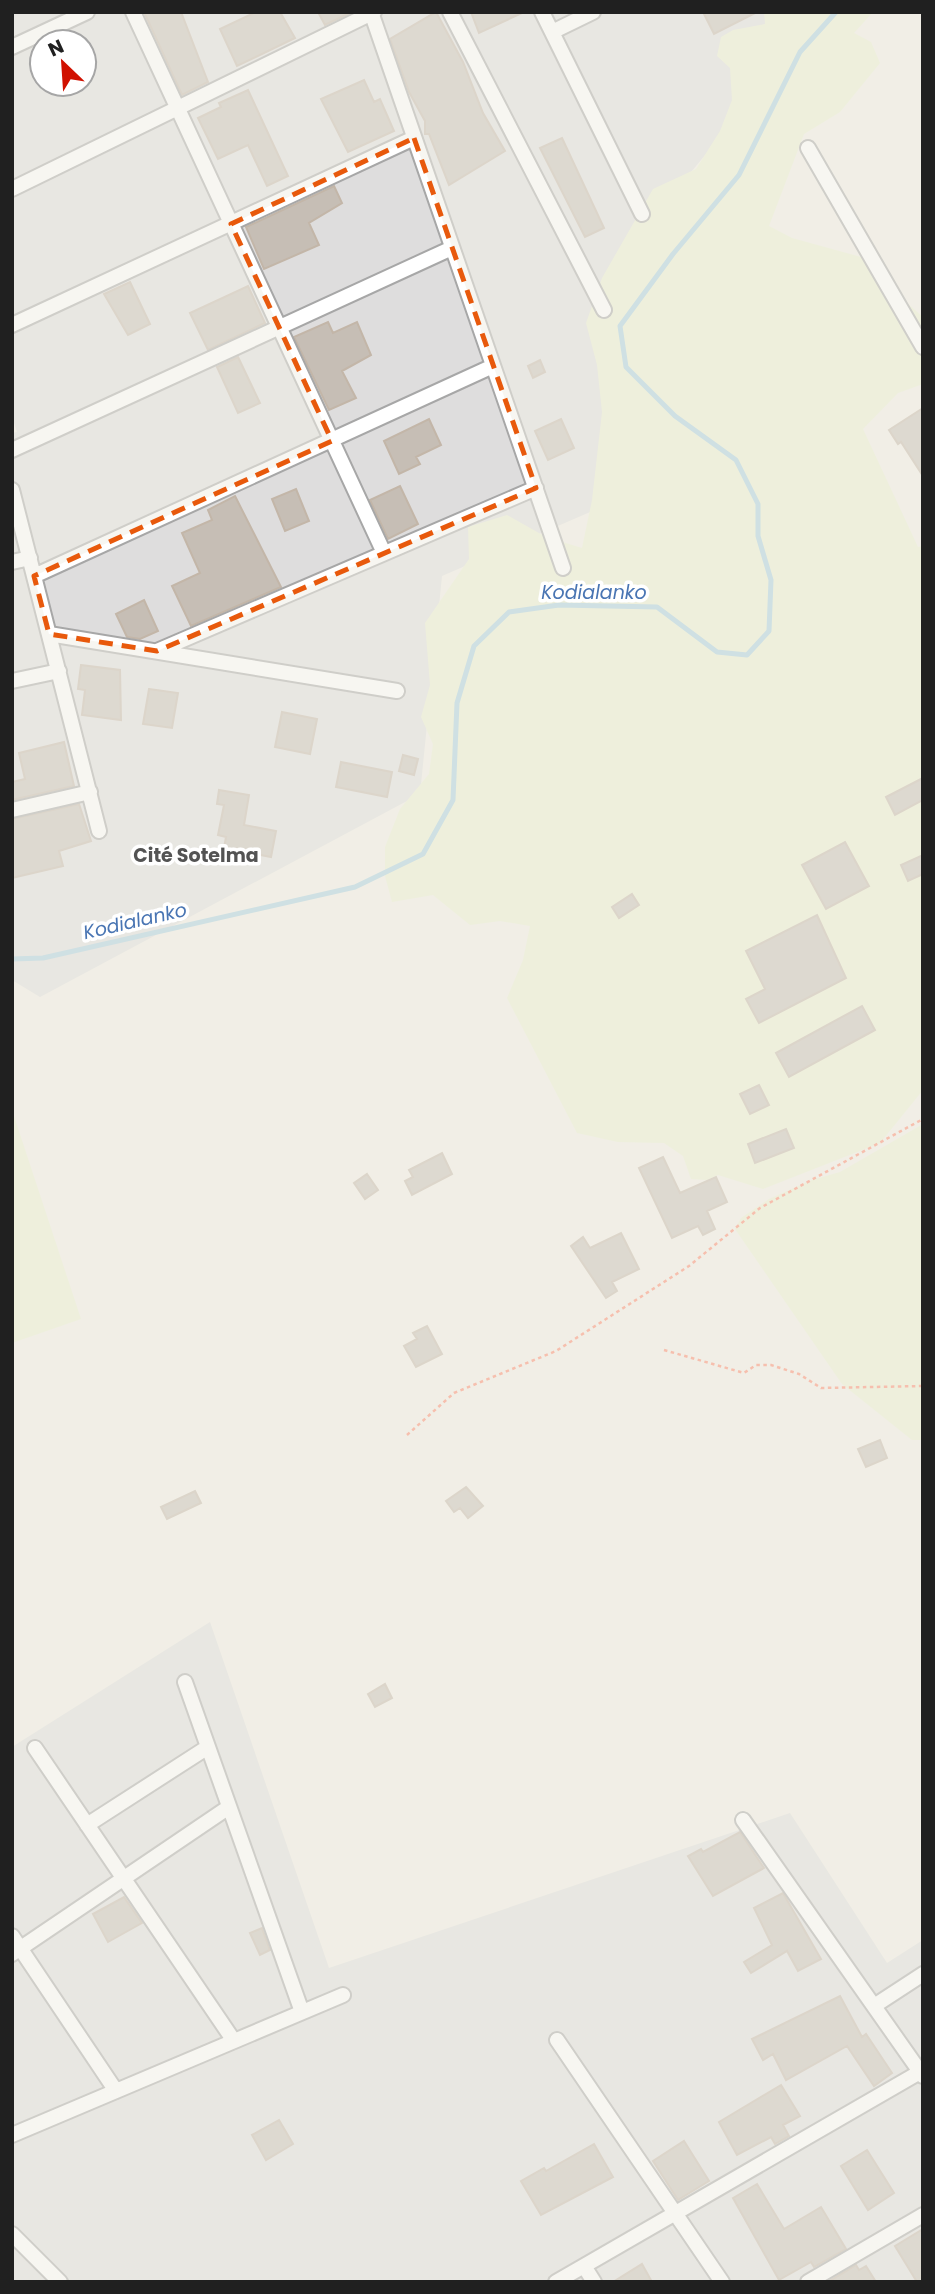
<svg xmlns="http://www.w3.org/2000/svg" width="935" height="2294" font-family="Poppins,sans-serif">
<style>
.residential{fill:#dedddd;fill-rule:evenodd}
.farmland{fill:#ebf0d1}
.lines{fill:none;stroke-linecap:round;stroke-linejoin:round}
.stream{stroke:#a6cedf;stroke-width:5}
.building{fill:#c6beb5;stroke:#c3b6a8;stroke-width:2}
.minor-casing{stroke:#a7a7a7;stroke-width:18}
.path{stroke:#fd866b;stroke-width:2.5;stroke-dasharray:3.5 3.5;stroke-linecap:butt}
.minor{stroke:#fff;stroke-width:14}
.marked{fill:none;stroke:#e8590c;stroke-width:5;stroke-dasharray:14 9;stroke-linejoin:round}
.labels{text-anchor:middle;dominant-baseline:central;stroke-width:7;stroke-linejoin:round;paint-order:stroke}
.water-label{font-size:19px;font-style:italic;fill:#4975b3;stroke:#fff}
.neighbourhood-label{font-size:19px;font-weight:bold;fill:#535353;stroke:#fff}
</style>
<rect width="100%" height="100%" fill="#f1eee6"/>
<path class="residential" d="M12 12H824L632 243 648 487 442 576 420 794 40 997 12 980V433L17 432 12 417ZM42 42H84V84H42Z
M210 1622 329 1968 790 1813 887 1963 923 1940V2282H12V1747Z"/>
<path class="farmland" d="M764 12H873L854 33 871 42 880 63 840 112 804 134 769 226 792 238 861 257 883 282 923 317V384L898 393 863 429 918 547 923 546V1090L880 1143 763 1189 718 1175 707 1180 691 1179 683 1156 664 1143 618 1142 577 1133 507 998 523 960 530 926 500 921 470 925 433 895 392 902 385 876V847L400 809 429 774 433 744 421 717 430 685 425 623 469 559 468 527 507 515 546 537 582 548 592 500 602 412 597 365 586 323 602 278 653 189 696 169 720 131 732 100 730 68 717 56 721 37 733 30 765 24Z
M12 1110 81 1319 12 1343Z
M923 1124V1440H912L842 1384 735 1229 741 1218 769 1199 812 1180 840 1172Z"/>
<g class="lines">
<path class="stream" d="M12 959 43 958 355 887 423 854 453 800 457 703 474 646 509 612 559 605 657 607 717 652 747 655 769 631 771 580 758 536V504L736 460 675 416 626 367 620 326 673 254 739 175 800 52 836 12"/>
</g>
<path class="building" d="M144 12H181L208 82 182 95Z
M256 12H280L295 38 237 66 220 29Z
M318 12H352L325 25Z
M436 12 463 62 483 113 505 151 449 185 429 134H425V121L409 92 390 39Z
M471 12H524L479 33Z
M703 12H757L714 34Z
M364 80 374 102 380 99 394 131 348 152 321 99Z
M248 90 288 176 267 186 248 145 218 159 198 118 221 107 219 103Z
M562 138 604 228 585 237 540 148Z
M334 186 342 203 309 223 319 245 264 269 246 227Z
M130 282 150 324 128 335 104 294Z
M248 286 265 323 208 350 190 313Z
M328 322 333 333 357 322 371 355 342 371 356 398 329 410 294 337Z
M238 357 260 403 238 413 217 367Z
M540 360 545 372 533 378 528 366Z
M923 408V476L901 442 898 444 889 430Z
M429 419 441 445 416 457 420 464 399 474 384 441Z
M561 419 574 448 548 460 535 431Z
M400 486 418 524 388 539 370 500Z
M296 489 309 521 285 531 272 499Z
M235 496 281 587 191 626 172 586 200 573 182 533 212 520 208 510Z
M144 600 158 631 140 639 127 637 116 614Z
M81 665 120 670 121 720 82 715 85 690 78 689Z
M149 689 178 693 172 728 143 724Z
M282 712 317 719 310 754 275 747Z
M64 742 74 786 12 800V782L25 779 19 753Z
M403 755 418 759 414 775 399 771Z
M341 762 392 772 387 797 336 787Z
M923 778V800L895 815 886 797Z
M219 790 249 795 244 825 276 831 271 857 224 848 226 837 218 835 224 805 217 804Z
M79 804 91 841 59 851 63 866 12 878V819Z
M845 842 869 886 826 909 802 865Z
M923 855V874L908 881 901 865Z
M632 894 639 905 619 918 612 907Z
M817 915 846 978 759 1023 746 999 765 989 746 951Z
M862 1006 875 1030 789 1077 776 1053Z
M759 1085 769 1105 750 1114 740 1094Z
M786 1129 794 1148 755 1163 748 1144Z
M442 1153 452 1174 412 1195 405 1181 413 1177 409 1170Z
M663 1157 680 1193 716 1177 727 1202 707 1211 715 1229 703 1235 698 1226 672 1238 639 1168Z
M367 1174 378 1190 365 1199 354 1183Z
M621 1233 639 1269 612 1282 617 1291 606 1298 571 1246 583 1237 590 1248Z
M427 1326 442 1354 416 1367 404 1346 417 1339 413 1333Z
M880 1440 887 1458 866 1467 858 1449Z
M466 1487 483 1506 468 1518 460 1508 454 1512 446 1501Z
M195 1491 201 1503 167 1519 161 1507Z
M385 1684 392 1698 375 1707 368 1694Z
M740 1832 764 1868 713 1896 688 1856 701 1849 703 1852Z
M783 1893 821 1959 798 1971 787 1951 751 1973 744 1962 772 1945 754 1908Z
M124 1897 142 1923 108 1942 93 1914Z
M262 1928 270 1950 260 1955 250 1933Z
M840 1996 862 2037 866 2034 892 2073 874 2086 847 2046 786 2080 773 2054 763 2060 752 2039Z
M781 2085 800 2116 783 2125 789 2136 775 2144 771 2137 737 2155 719 2122Z
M279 2120 293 2144 266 2160 252 2135Z
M684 2141 709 2181 678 2200 653 2161Z
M594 2144 613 2177 541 2215 521 2181 544 2168 546 2171Z
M867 2150 894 2193 868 2210 841 2166Z
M757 2184 784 2229 821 2207 846 2249 814 2267 811 2262 779 2280 733 2198Z
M923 2229V2282H917L895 2246Z
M642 2264 652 2282H613Z
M856 2265 859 2270 866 2266 876 2282H828Z"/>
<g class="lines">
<defs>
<path id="minor" d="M133 12 384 553
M371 12 563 568
M450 12 604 310
M542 12 642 214
M552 32 593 12
M12 47 87 12
M808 148 923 347
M12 189 374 12
M12 325 414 138
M12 450 452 248
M12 490 99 831
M12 562 30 558
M34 576 493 366
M49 634 397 691
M157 651 536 488
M12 681 59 671
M12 810 90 792
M185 1682 302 2012
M35 1748 234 2041
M743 1820 923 2076
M87 1825 208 1747
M12 1936 116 2091
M12 1954 229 1807
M874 2006 923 1974
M557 2040 722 2282
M12 2135 343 1995
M12 2234 60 2282
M584 2266 594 2282
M556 2282 920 2072
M808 2282 923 2215"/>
</defs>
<use href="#minor" class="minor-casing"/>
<path class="path" d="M664 1350 744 1373 756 1365H771L799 1374 821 1388 923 1386
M407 1435 454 1393 556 1351 689 1266 760 1208 923 1119"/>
<use href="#minor" class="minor"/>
</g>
<path d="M0 0H935V2294H0ZM414 138 536 488 157 651 49 634 34 576 332 441 231 224Z" fill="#f1eee6" fill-opacity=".55" fill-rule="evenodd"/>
<path class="marked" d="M414 138 536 488 157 651 49 634 34 576 332 441 231 224Z"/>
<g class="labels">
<g class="water-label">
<text x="594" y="592">Kodialanko</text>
<text transform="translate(135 921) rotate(-13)">Kodialanko</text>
</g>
<g class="neighbourhood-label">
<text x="196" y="855">Cité Sotelma</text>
</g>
</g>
<rect width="935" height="2294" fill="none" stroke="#202020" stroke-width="28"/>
<g transform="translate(63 63) rotate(335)"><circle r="33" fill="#ffffff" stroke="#a6a6a6" stroke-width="2"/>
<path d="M0-5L12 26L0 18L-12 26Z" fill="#d01100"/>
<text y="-10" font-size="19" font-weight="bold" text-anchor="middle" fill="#202020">N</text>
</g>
</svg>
